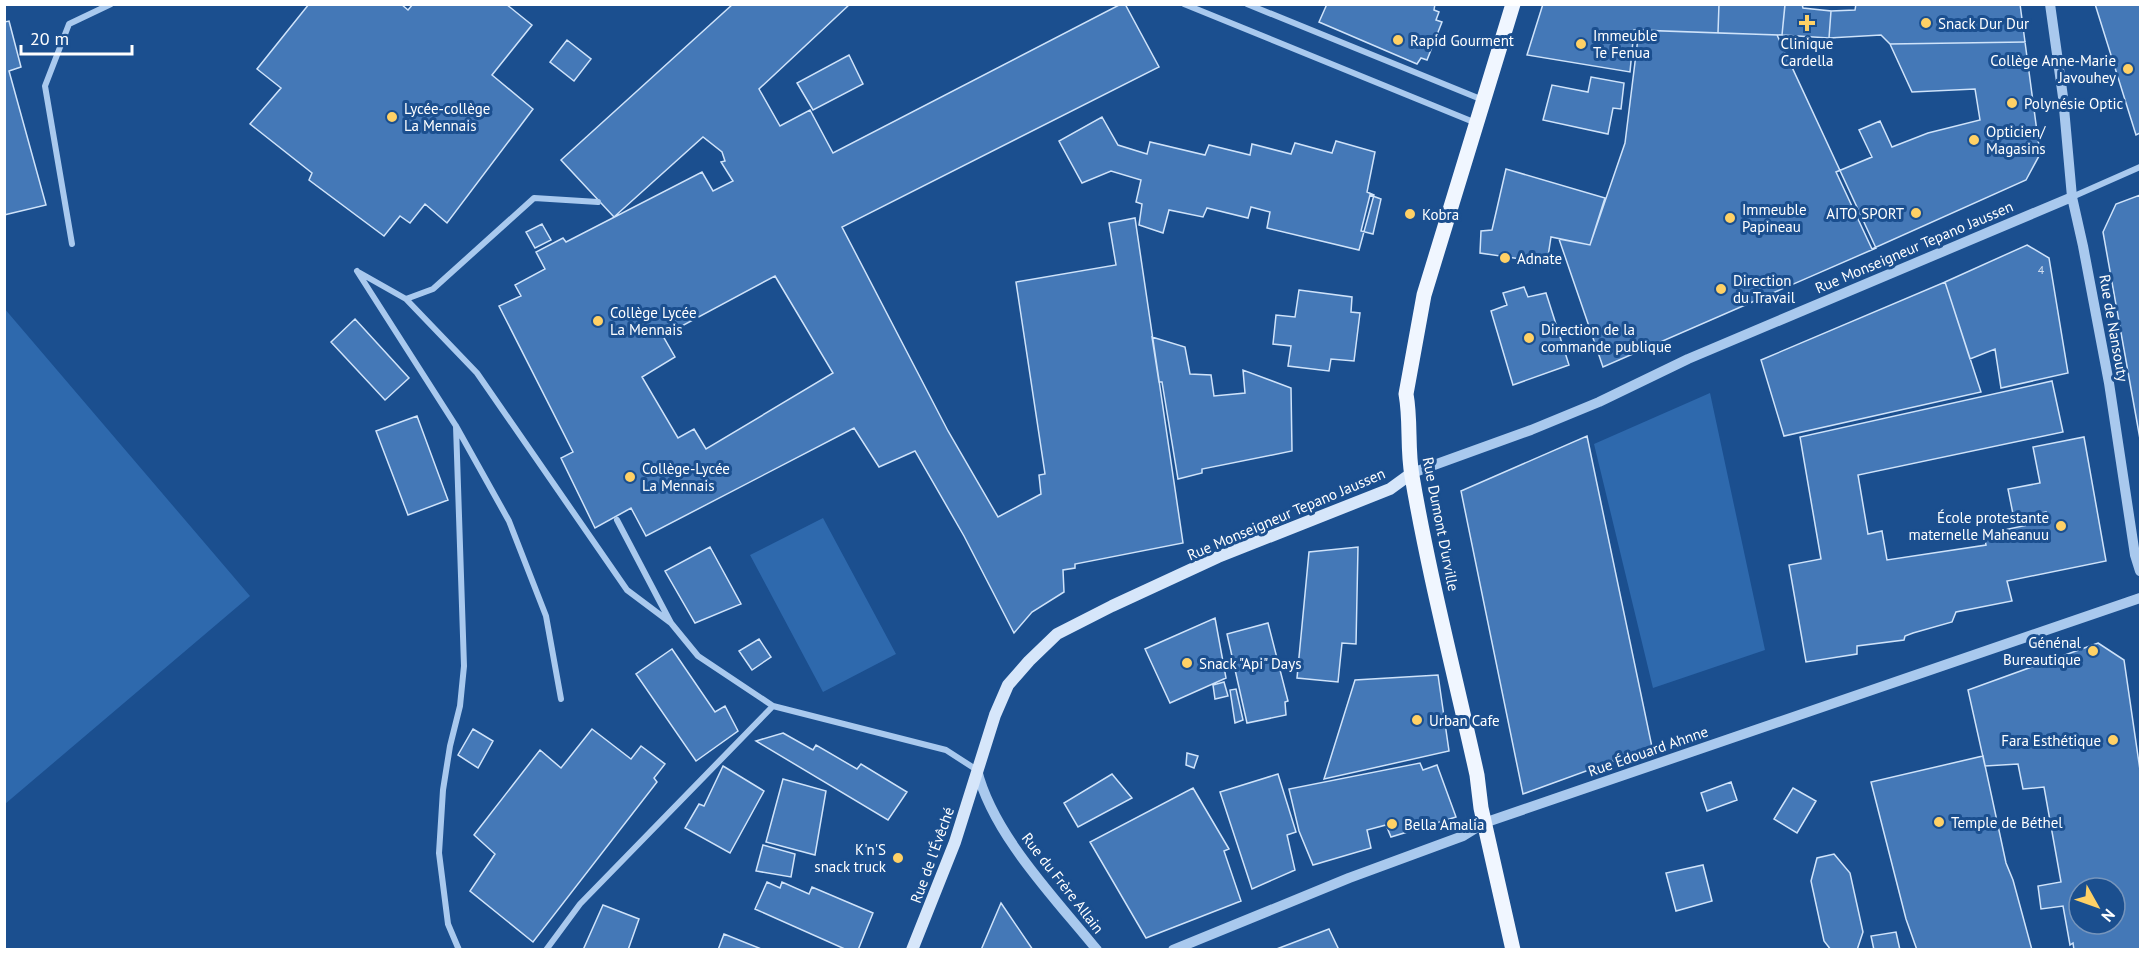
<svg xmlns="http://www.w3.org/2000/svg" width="2145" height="954" font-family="'PT Sans',sans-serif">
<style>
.green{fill:#2e69ad}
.building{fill:#4478b7;stroke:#cfe3fa;stroke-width:1.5;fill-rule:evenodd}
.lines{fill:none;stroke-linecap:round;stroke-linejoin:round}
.minor{stroke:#a9c9ee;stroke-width:6}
.tertiary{stroke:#a9c9ee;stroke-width:10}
.secondary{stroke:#d6e6fa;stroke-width:12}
.primary{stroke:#f0f6ff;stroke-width:15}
.poi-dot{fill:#ffd166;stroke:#1b4f8f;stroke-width:2}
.labels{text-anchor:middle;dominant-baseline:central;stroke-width:6;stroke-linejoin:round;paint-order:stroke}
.number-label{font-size:12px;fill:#d0dded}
.poi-label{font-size:15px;fill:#fff;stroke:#1b4f8f;text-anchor:start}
.street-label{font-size:15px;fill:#fff;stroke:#1b4f8f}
</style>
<rect width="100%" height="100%" fill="#1b4f8f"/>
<path class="green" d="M4 308 250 596 5 804H4Z
M1710 393 1765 650 1653 688 1594 444Z
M823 518 896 654 823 692 750 555Z"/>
<path class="building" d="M309 4H401L408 10 413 4H506L532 25 492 75 533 109 447 223 425 204 410 223 400 216 384 236 309 180 312 173 250 124 281 88 257 69Z
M733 4H850L759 89 780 126 810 110 833 153 1121 4H1125L1159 67 842 227 948 431 998 517 1041 494 1039 475 1045 474 1016 282 1116 265 1109 223 1135 218 1183 543 1075 564V568L1063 570 1064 592 1032 612 1014 633 964 536 915 451 879 467 854 428 646 536 631 508 595 528 561 458 573 452 499 306 521 296 515 285 545 269 536 252 563 238 566 242 702 172 713 191 733 181 721 162 725 161 722 152 703 137 614 217 561 160ZM775 276 833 373 706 449 694 429 678 438 642 377 675 357 663 336Z
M1327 4H1435L1434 10 1439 12 1436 20 1442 22 1427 60 1421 58 1417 64 1319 22Z
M1543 4H1719L1718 33 1634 30 1630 72 1527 55Z
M1719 4 1785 5 1782 35 1718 33Z
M1802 4 1803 8 1831 11 1829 38 1782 35 1785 4Z
M1856 4H2020L2025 42 1890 44 1881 35 1829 38 1831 11 1855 10Z
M2095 4H2140V133L2136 135Z
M9 21 21 67 9 71 46 205 4 215V22Z
M1639 30 1777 35 1876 248 1603 367 1559 239 1590 245 1625 143Z
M567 40 591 59 574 81 550 62Z
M2025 42 2040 154 2026 180 1872 249 1836 172 1872 157 1859 130 1880 121 1892 147 1928 133 1980 120 1975 89 1912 92 1890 44Z
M849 55 863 84 813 110 797 83Z
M1591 77 1624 83 1621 109 1613 108 1608 134 1543 120 1552 85 1588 92Z
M1102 117 1118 145 1147 154 1150 142 1205 155 1209 145 1250 155 1252 144 1291 154 1295 143 1332 153 1336 141 1375 152 1367 192 1374 195 1359 250 1267 228 1270 212 1251 207 1248 218 1207 208 1203 217 1169 210 1163 233 1139 225 1142 204 1136 202 1141 180 1111 171 1082 183 1059 141Z
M1506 169 1605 198 1590 245 1551 237 1547 263 1480 253 1481 231 1492 230Z
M1370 195 1381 199 1373 234 1361 231Z
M2140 195V439L2103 232 2116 204Z
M542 224 551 240 535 248 526 232Z
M2027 245 2049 258 2068 373 2001 388 1995 349 1970 359 1945 282Z
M1945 282 1981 392 1784 436 1761 360Z
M1524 287 1528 297 1546 293 1569 365 1513 385 1491 311 1507 305 1503 293Z
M1299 290 1352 297 1351 312 1360 313 1354 361 1331 359 1329 371 1288 366 1291 346 1273 344 1276 315 1295 317Z
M355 319 409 378 385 400 331 342Z
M1152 337 1185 347 1190 374 1211 375 1214 396 1245 393 1243 370 1291 388 1292 451 1202 469V473L1178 479 1162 382H1159Z
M2052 381 2063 432 1858 475 1868 534 1882 531 1887 560 1986 545 1984 534 2048 521 2046 512 2014 519 2008 489 2040 483 2033 447 2084 437 2106 561 2007 581 2012 601 1956 612 1952 622 1913 633 1905 636 1904 640 1857 646V654L1806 662 1789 565 1821 559 1800 437Z
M417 416 448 500 408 515 376 431Z
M1587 436 1652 747 1523 794 1461 491Z
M710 547 741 604 695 623 665 571Z
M1358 547 1356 644 1342 643 1338 682 1297 678 1309 552Z
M1215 618 1226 678 1170 703 1145 649Z
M1268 623 1288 701 1285 702 1286 715 1247 723 1227 634Z
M759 639 771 657 752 670 739 651Z
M2098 643 2124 660 2140 770V950H2074L2073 943 2070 945 2063 906 2041 909 2038 886 2061 882 2044 787 2023 789 2018 764 1985 766 1968 690ZM2079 888H2115V924H2079Z
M672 649 715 712 725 706 738 731 696 761 636 674Z
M1438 675 1449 751 1324 779 1355 680Z
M1224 682 1228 696 1215 699 1213 685Z
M1236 689 1243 720 1235 723 1230 690Z
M473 729 493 741 478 768 458 755Z
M592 729 631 759 641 746 665 764 654 778 657 782 533 942 470 891 495 854 474 835 540 750 561 768Z
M783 733 813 750 816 745 857 769 861 764 907 792 888 820 756 741Z
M1187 753 1198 756 1194 768 1186 765Z
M1983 756 2006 863 2013 880 2032 950H1917L1906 919 1871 782Z
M1420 763 1423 770 1437 765 1456 817 1391 837 1386 825 1367 830 1371 848 1313 865 1299 831 1289 789Z
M723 766 764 791 730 853 685 828 699 804 704 806Z
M1112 774 1132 798 1078 827 1064 803Z
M1278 774 1296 832 1287 835 1295 870 1252 889 1220 792Z
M783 779 826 791 815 855 766 842Z
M1731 782 1737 800 1707 811 1701 793Z
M1193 788 1229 849 1224 851 1241 901 1146 938 1090 842Z
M1793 788 1816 801 1797 833 1774 819Z
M763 845 795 854 791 877 756 871Z
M1834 854 1850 873 1863 932 1857 950H1831L1824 941 1811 881 1817 858Z
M1703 865 1712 901 1676 911 1666 873Z
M767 882 780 888 782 882 809 894 812 887 873 913 858 950H847L755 909Z
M1001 903 1033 950H981Z
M603 905 639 919 628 950H583Z
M1329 929 1339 950H1274Z
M1896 932 1900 950H1874L1871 936Z
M724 934 764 950H718Z"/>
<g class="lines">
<path class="minor" d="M1184 4 1476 123
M1247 4 1483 100
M2072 197 2140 167
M72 244 45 86 69 24 111 4
M357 271 456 426 509 521 546 616 561 699
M360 273 406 299 477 373 627 590 671 623
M406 299 433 289 534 198 598 202
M456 426 464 666 460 706 450 746 443 790 439 853 448 924 459 950
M617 520 671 623 698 656 773 706 946 750 977 770
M546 950 580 904 773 706"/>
<path class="tertiary" d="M2050 4 2063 97 2072 197 2083 246 2109 383 2135 555 2140 571
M1412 473 1531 430 1599 402 1688 359 2072 197
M977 770C993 835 1055 898 1097 950
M1173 950 1349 878 1463 836 1484 823 2140 598"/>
<path class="secondary" d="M912 950 955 842 995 715 1008 685 1029 661 1057 634 1112 606 1218 557 1390 489 1412 473"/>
<path class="primary" d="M1513 950 1481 808 1477 775C1455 675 1429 576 1412 476 1407 448 1411 421 1406 394L1424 295 1513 4"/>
</g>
<g class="poi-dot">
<path d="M1804 14h6v6h6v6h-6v6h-6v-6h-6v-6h6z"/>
<circle cx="1926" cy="23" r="6"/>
<circle cx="1398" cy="40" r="6"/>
<circle cx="1581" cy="44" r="6"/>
<circle cx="2128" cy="69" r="6"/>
<circle cx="2012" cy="103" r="6"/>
<circle cx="392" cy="117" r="6"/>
<circle cx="1974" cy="140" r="6"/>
<circle cx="1916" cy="213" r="6"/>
<circle cx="1410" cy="214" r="6"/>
<circle cx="1730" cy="218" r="6"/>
<circle cx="1505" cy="258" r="6"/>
<circle cx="1721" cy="289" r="6"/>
<circle cx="598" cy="321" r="6"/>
<circle cx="1529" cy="338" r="6"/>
<circle cx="630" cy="477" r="6"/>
<circle cx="2061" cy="526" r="6"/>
<circle cx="2093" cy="651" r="6"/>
<circle cx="1187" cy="663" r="6"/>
<circle cx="1417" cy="720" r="6"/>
<circle cx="2113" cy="740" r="6"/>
<circle cx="1939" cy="822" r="6"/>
<circle cx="1392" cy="824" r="6"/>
<circle cx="898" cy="858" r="6"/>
</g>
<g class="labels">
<g class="number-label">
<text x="2041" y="269">4</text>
</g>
<g class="poi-label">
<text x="1938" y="23">Snack Dur Dur</text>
<text x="1593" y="35">Immeuble<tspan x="1593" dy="17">Te Fenua</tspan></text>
<text x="1410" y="40">Rapid Gourment</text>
<text x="1807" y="43" text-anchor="middle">Clinique<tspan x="1807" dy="17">Cardella</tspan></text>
<text x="2116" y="60" text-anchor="end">Collège Anne-Marie<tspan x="2116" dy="17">Javouhey</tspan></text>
<text x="2024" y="103">Polynésie Optic</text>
<text x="404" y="108">Lycée-collège<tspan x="404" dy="17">La Mennais</tspan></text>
<text x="1986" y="131">Opticien/<tspan x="1986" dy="17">Magasins</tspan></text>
<text x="1742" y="209">Immeuble<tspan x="1742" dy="17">Papineau</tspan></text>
<text x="1904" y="213" text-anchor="end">AITO SPORT</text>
<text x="1422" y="214">Kobra</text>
<text x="1517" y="258">Adnate</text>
<text x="1733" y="280">Direction<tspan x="1733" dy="17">du Travail</tspan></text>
<text x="610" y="312">Collège Lycée<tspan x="610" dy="17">La Mennais</tspan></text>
<text x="1541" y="329">Direction de la<tspan x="1541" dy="17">commande publique</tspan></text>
<text x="642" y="468">Collège-Lycée<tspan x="642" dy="17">La Mennais</tspan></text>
<text x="2049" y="517" text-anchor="end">École protestante<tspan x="2049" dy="17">maternelle Maheanuu</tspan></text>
<text x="2081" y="642" text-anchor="end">Génénal<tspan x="2081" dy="17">Bureautique</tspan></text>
<text x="1199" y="663">Snack "Api" Days</text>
<text x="1429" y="720">Urban Cafe</text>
<text x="2101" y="740" text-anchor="end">Fara Esthétique</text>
<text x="1951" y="822">Temple de Béthel</text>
<text x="1404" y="824">Bella Amalia</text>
<text x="886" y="849" text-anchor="end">K'n'S<tspan x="886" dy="17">snack truck</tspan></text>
</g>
<g class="street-label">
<text transform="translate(1914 247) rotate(-23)">Rue Monseigneur Tepano Jaussen</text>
<text transform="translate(2114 328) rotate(80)">Rue de Nansouty</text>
<text transform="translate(1286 514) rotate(-23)">Rue Monseigneur Tepano Jaussen</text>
<text transform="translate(1441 524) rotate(79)">Rue Dumont D'urville</text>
<text transform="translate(1648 751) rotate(-19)">Rue Édouard Ahnne</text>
<text transform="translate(932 855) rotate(-70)">Rue de l'Évêché</text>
<text transform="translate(1063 883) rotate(52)">Rue du Frère Allain</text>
</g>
</g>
<rect width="2145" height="954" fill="none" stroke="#ffffff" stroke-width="12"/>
<g transform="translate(2097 906) rotate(130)"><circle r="28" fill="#1b4f8f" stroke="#7695bc" stroke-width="1.5"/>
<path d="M0-4.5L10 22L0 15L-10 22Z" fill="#ffd166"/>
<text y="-9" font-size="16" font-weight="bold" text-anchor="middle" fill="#ffffff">N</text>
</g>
<path d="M21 45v9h111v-9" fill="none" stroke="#ffffff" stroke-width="3"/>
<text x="30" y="45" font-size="18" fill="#ffffff" stroke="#1b4f8f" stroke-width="4.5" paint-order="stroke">20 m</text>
</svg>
